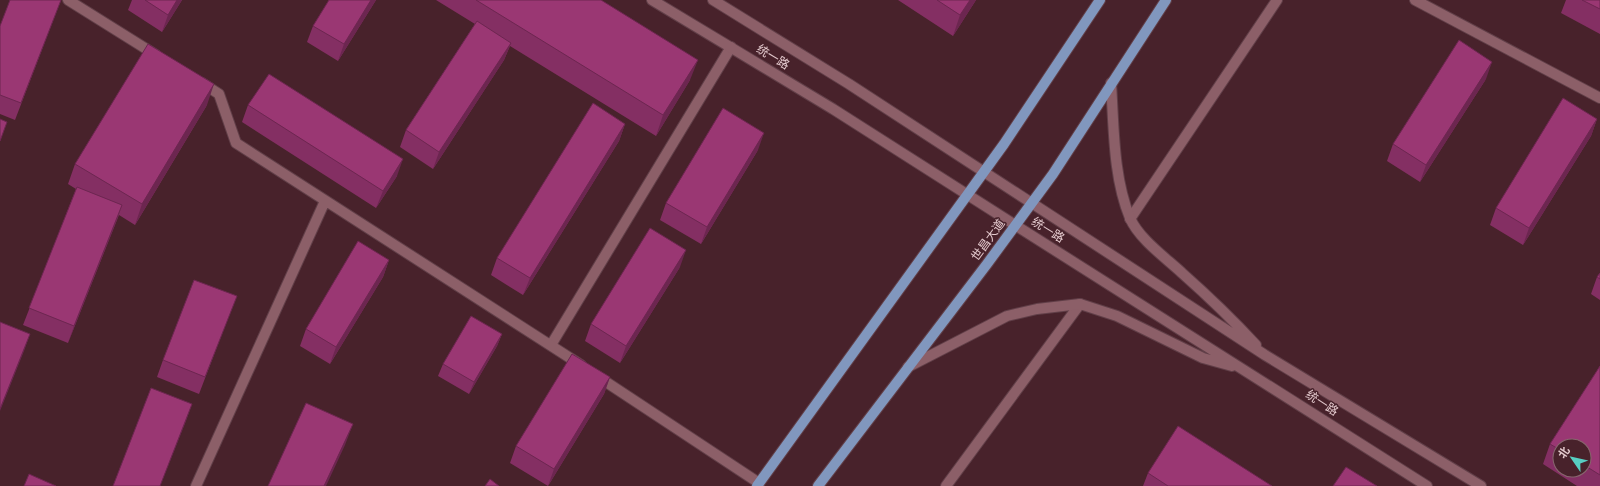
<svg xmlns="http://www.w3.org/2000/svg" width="1600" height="486" font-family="'Varela Round','Noto Sans SC',sans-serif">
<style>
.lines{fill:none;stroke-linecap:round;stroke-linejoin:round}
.service-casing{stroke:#613f48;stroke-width:12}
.minor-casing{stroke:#613f48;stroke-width:12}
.secondary-casing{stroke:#613f48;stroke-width:12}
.primary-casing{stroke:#613f48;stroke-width:12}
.service{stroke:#8c5f68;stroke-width:10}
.minor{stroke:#8c5f68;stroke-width:10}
.secondary{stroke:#8c5f68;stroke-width:10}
.primary{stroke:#8197be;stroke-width:10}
.wall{fill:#842f63;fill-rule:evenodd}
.shaded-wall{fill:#6c2650}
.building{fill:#9a3773;stroke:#6c2650}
.labels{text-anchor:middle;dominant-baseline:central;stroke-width:3;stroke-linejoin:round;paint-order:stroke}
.street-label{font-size:12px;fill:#e5cbcf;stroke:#48222b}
</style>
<rect width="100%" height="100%" fill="#48222b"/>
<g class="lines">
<defs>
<path id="service" d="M551 345 731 47"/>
<path id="minor" d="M68 0 156 55
M1415 0 1600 98
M202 83 219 94 236 143 581 365
M1130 219 1277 0
M597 376 759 483
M196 486 325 201
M946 486 1080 304"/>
<path id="secondary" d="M652 0 833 109 1015 225 1427 486
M713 0 849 84 1265 355 1481 486
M1111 83C1114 127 1113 177 1130 218 1139 239 1166 258 1182 273 1208 296 1232 319 1256 345
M908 367 1007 316 1037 309 1080 304 1117 316 1203 358 1232 366"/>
<path id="primary" d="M757 486 1004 144 1100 0
M818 486 987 264 1053 174 1166 0"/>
</defs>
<use href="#service" class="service-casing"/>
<use href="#minor" class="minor-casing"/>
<use href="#secondary" class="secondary-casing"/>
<use href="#primary" class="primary-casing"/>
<use href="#service" class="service"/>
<use href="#minor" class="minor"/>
<use href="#secondary" class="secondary"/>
<use href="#primary" class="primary"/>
</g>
<path class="wall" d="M61 0 15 120 0 114V26Z
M132 0H182L162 32 128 10Z
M329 0H376L338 61 307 42 313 26Z
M436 0H601L690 80 656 136 510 46 504 60 433 169 400 147 406 130 475 24Z
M898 0H976L953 36Z
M1566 0H1600V34L1561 13Z
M1486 79 1420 182 1387 161 1393 144Z
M207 105 135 225 119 215 68 343 23 325 76 189 68 184 75 164Z
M248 105 397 176 376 208 242 122Z
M1597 119 1591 136 1523 245 1490 225 1496 208Z
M625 124 619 141 523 295 491 275 497 258Z
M758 150 701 244 660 220 666 203Z
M389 260 383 277 330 364 300 346 306 329Z
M680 267 620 363 585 341 591 324Z
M1600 273V300L1591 294 1597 277Z
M230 313 199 394 157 377 163 360Z
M502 334 497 346 469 394 438 376 443 364Z
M1600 366V486H1577L1543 464 1550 444ZM1560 446H1584V470H1560Z
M610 377 604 394 548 486 510 463 516 446Z
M1148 473 1272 486H1143Z"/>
<path class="shaded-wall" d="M177 0H182L162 32 168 15Z
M371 0H376L338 61 344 44Z
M970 0H976L953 36 960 15Z
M511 43 504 60 433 169 439 152Z
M698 60 690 80 656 136 663 115Z
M1492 62 1486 79 1420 182 1426 165Z
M214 84 207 105 135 225 142 204Z
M1597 119 1591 136 1523 245 1529 228Z
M625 124 619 141 523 295 530 278Z
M764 133 758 150 701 244 707 227Z
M403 159 397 176 376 208 383 191Z
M122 205 116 222 68 343 74 326Z
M686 250 680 267 620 363 626 346Z
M389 260 383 277 330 364 336 347Z
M30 334 24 351 0 411V409Z
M502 334 497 346 469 394 474 382Z
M610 377 604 394 548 486 554 469Z
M192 404 186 421 160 486Z
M353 424 345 445 326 486H324Z"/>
<path class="building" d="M10 0H61L21 103 0 95V26Z
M145 0H177L168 15Z
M329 0H371L344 44 313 26Z
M476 0H601L698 60 663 115Z
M937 0H970L960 15Z
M1582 0H1600V9Z
M477 21 511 43 439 152 406 130Z
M1459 40 1492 62 1426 165 1393 144Z
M148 44 214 84 142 204 75 164Z
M269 74 403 159 383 191 248 105Z
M1563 98 1597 119 1529 228 1496 208Z
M593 103 625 124 530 278 497 258Z
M723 108 764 133 707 227 666 203Z
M0 119 7 122 0 141Z
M77 187 122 205 74 326 29 308Z
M650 228 686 250 626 346 591 324Z
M358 241 389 260 336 347 306 329Z
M1600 273V279L1597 277Z
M194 280 237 296 205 377 163 360Z
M471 316 502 334 474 382 443 364Z
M0 322 30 334 0 409Z
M572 354 610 377 554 469 516 446Z
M1600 366V475L1584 465V446H1560V450L1550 444Z
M151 388 192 404 160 486H113Z
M306 403 353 424 324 486H268Z
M1178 426 1272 486H1168L1148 473Z
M1346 467 1377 486H1333Z
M29 474 56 486H24Z
M490 479 499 486H485Z"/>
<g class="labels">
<g class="street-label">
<text transform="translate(773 57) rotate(31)">统一路</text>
<text transform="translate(1048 230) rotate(32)">统一路</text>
<text transform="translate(988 240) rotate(-54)">世昌大道</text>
<text transform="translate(1322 403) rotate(33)">统一路</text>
</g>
</g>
<g transform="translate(1572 458) rotate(304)"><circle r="19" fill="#48222b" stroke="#87666d"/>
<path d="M0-3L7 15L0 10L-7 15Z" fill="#57cec2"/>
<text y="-6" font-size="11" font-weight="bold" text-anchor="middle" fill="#e5cbcf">北</text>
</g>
</svg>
